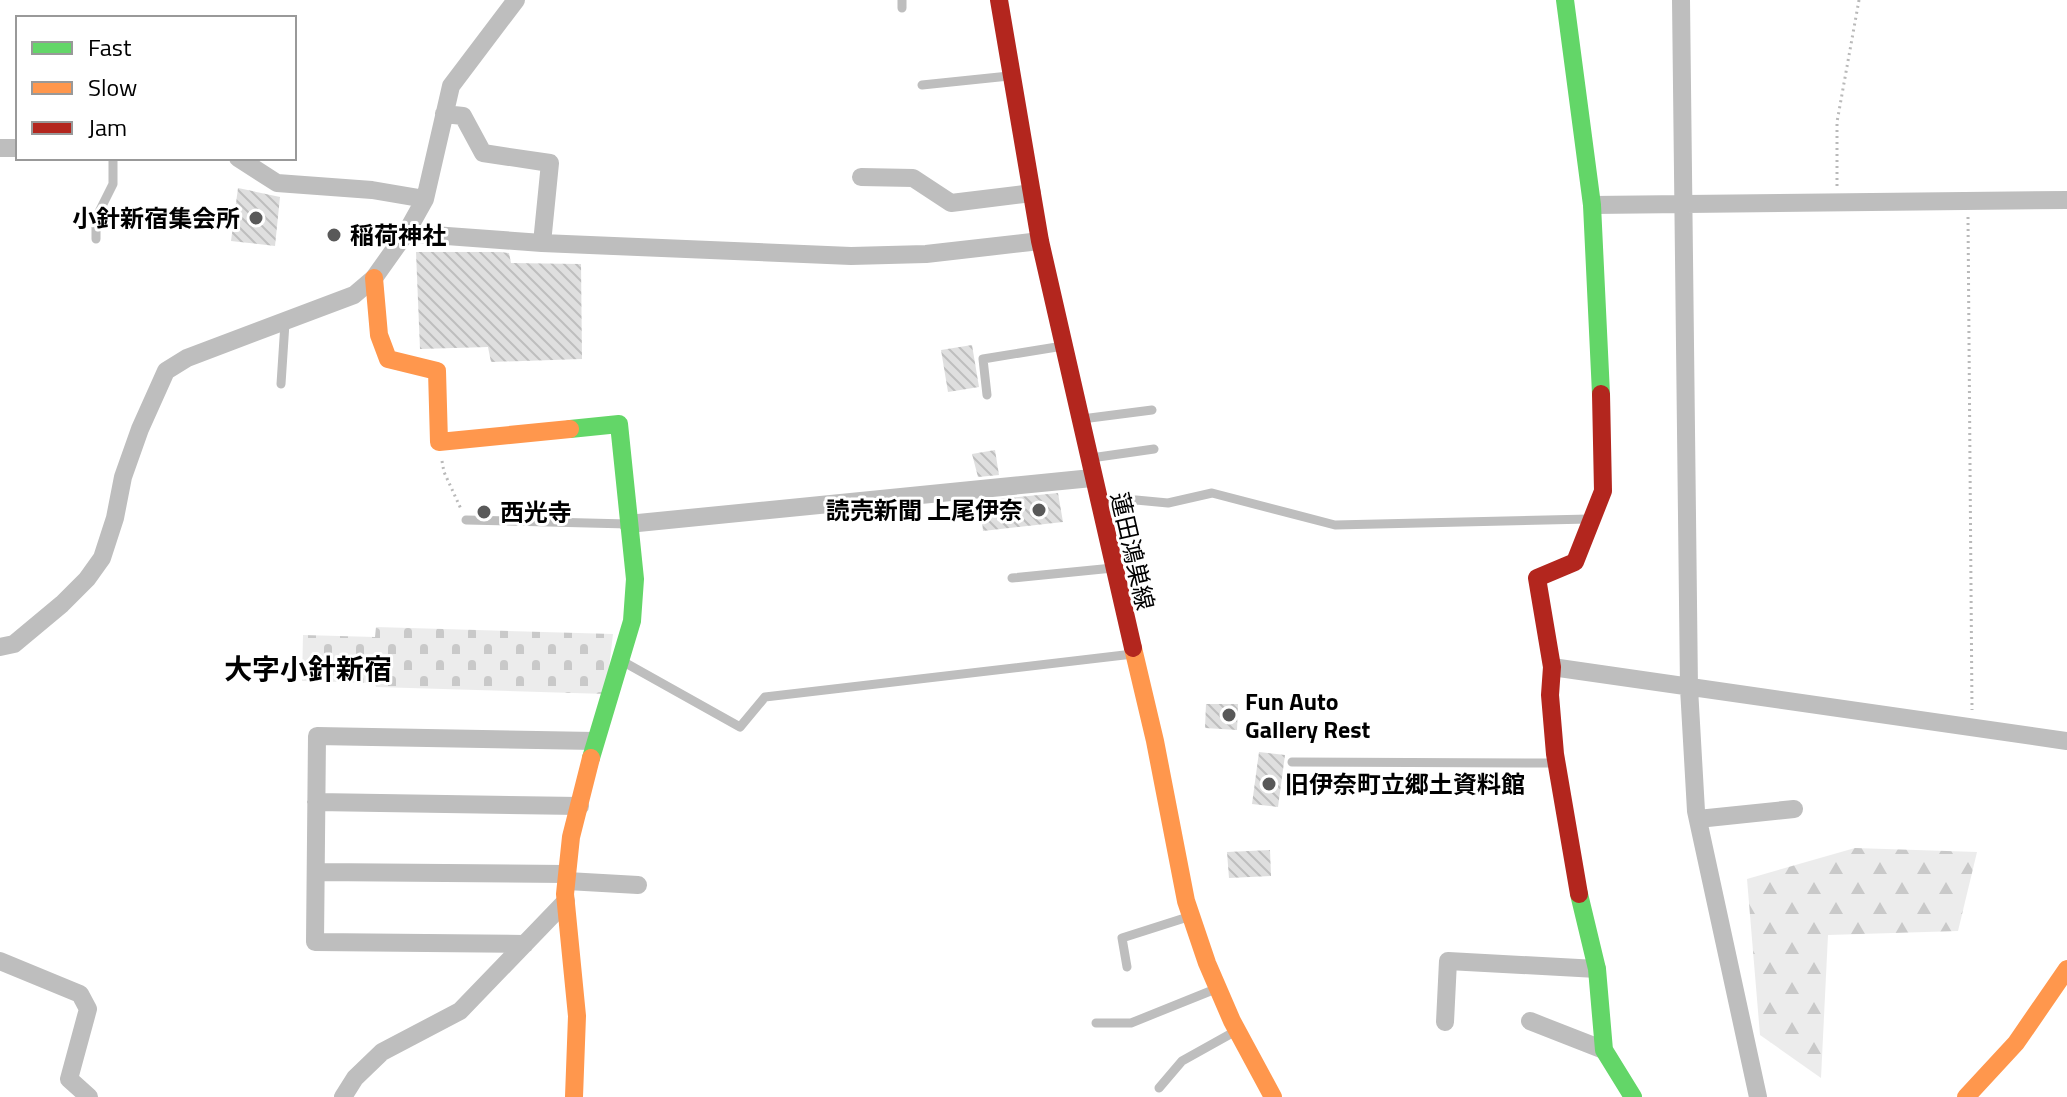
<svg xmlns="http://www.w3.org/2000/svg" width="2067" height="1097" font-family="'Titillium Web','Noto Sans JP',sans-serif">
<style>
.forest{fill:url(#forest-firs)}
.cemetery{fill:url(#cemetery-stones)}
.building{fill:url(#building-back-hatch)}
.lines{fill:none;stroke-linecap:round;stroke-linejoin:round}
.path{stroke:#b9b9b9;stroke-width:3;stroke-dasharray:2 4;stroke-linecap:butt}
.lane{stroke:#bebebe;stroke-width:9}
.street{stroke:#bebebe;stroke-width:18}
.fast{stroke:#63d668;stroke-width:18}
.slow{stroke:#ff974d;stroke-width:18}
.jam{stroke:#b3261e;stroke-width:18}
.poi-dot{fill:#595959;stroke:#fff;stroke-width:3}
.labels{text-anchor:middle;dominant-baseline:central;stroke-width:6;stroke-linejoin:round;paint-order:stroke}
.poi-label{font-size:24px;font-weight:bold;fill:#000;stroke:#fff;text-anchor:start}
.street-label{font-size:24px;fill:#000;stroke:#fff}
.quarter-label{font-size:28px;font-weight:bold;fill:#000;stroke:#fff}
</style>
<defs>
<pattern id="forest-firs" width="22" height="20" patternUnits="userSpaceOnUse" patternTransform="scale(2)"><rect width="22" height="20" fill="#ececec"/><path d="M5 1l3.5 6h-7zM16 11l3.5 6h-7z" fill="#c9c9c9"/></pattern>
<pattern id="cemetery-stones" width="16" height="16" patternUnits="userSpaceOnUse" patternTransform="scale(2)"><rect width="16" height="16" fill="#ececec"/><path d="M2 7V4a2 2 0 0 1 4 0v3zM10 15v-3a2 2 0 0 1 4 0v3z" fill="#c9c9c9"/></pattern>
<pattern id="building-back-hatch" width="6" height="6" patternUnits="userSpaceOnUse" patternTransform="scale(2)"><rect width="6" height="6" fill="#dfdfdf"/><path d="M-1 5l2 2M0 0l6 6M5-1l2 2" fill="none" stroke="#bebebe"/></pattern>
</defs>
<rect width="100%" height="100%" fill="#fff"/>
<path class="forest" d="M1855 848 1977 852 1958 931 1828 935 1821 1078 1760 1035 1747 879Z"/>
<path class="cemetery" d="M376 627 613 634 606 694 376 687 375 683 302 681 303 635 375 637Z"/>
<path class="building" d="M238 188 280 197 275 246 231 241Z
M416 252H500L509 253 511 263 581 264 582 359 491 362 488 347 420 349Z
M972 345 979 387 948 392 941 350Z
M995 450 999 475 978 477 972 454Z
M1058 493 1063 522 983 531 980 501Z
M1206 704H1238L1237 730 1205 728Z
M1259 752 1285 755 1278 807 1252 804Z
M1270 850 1271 876 1229 878 1227 852Z"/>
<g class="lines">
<path class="path" d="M1837 186V122L1859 0
M1968 217 1972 710
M442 461 444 472 461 509"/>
<path class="lane" d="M902 8V0
M922 85 1009 76
M96 239V218L113 184V158
M281 384 285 323
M987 395 983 359 1063 346
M1082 419 1152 410
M1091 458 1154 449
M1101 501 1136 500 1168 503 1212 493 1335 525 1589 519
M466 520 628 524
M1012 578 1113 568
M622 661 740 727 765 697 1133 654
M1292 762 1553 763
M1127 967 1122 938 1191 916
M1096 1023H1131L1218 988
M1159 1088 1182 1061 1234 1032"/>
<path class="street" d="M1681 0 1689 688 1696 811 1758 1097
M444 114 463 116 483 153 550 163 542 243
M0 148H18
M238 158 277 183 372 190 425 199
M861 177 913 178 951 203 1032 193
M1592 205 2067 200
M406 233 542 243 851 256 926 254 1040 241
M628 524 1092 478
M0 647 14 644 62 604 87 579 102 558 115 518 123 477 140 429 166 371 187 358 354 295 374 278 406 233 425 199 451 86 516 0
M1552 667 2067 741
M316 802 580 806
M1698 819 1794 809
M316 872 567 874
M567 881 638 885
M525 944 315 942 317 736 595 741
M0 961 80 994 88 1009 69 1079 89 1097
M1530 1021 1604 1050
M1445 1022 1448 961 1597 969
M343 1097 355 1078 382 1052 460 1011 566 901"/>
<path class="fast" d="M1565 0 1592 205 1601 394
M570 429 619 424 635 579 632 621 591 758
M1579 894 1597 969 1604 1050 1633 1097"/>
<path class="slow" d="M374 278 379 335 388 359 437 371 439 442 570 429
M1133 648 1155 741 1186 901 1207 963 1232 1021 1273 1097
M574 1097 577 1016 565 894 571 837 591 758
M1966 1097 2016 1043 2067 969"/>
<path class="jam" d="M999 0 1040 241 1133 648
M1579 894 1555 754 1550 695 1552 667 1537 578 1575 562 1603 491 1601 394"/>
</g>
<g class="poi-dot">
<circle cx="256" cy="218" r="8"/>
<circle cx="334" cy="235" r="8"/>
<circle cx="1039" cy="510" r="8"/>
<circle cx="484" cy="512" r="8"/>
<circle cx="1229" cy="715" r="8"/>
<circle cx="1269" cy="784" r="8"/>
</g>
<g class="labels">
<g class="poi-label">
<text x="240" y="218" text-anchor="end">小針新宿集会所</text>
<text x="350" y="235">稲荷神社</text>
<text x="1023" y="510" text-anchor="end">読売新聞 上尾伊奈</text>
<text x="500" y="512">西光寺</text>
<text x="1245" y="701">Fun Auto<tspan x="1245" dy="28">Gallery Rest</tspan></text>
<text x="1285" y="784">旧伊奈町立郷土資料館</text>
</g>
<g class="street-label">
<text transform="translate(1133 551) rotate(77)">蓮田鴻巣線</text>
</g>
<g class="quarter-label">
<text x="308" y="668">大字小針新宿</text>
</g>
</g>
<rect x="16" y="16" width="280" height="144" fill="#ffffff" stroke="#999999" stroke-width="2"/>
<rect x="32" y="42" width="40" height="12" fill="#63d668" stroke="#999999" stroke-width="2"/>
<text x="88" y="56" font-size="24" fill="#000000">Fast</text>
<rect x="32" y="82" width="40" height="12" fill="#ff974d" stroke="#999999" stroke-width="2"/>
<text x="88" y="96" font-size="24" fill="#000000">Slow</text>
<rect x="32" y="122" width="40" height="12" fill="#b3261e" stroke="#999999" stroke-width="2"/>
<text x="88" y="136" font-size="24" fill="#000000">Jam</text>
</svg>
